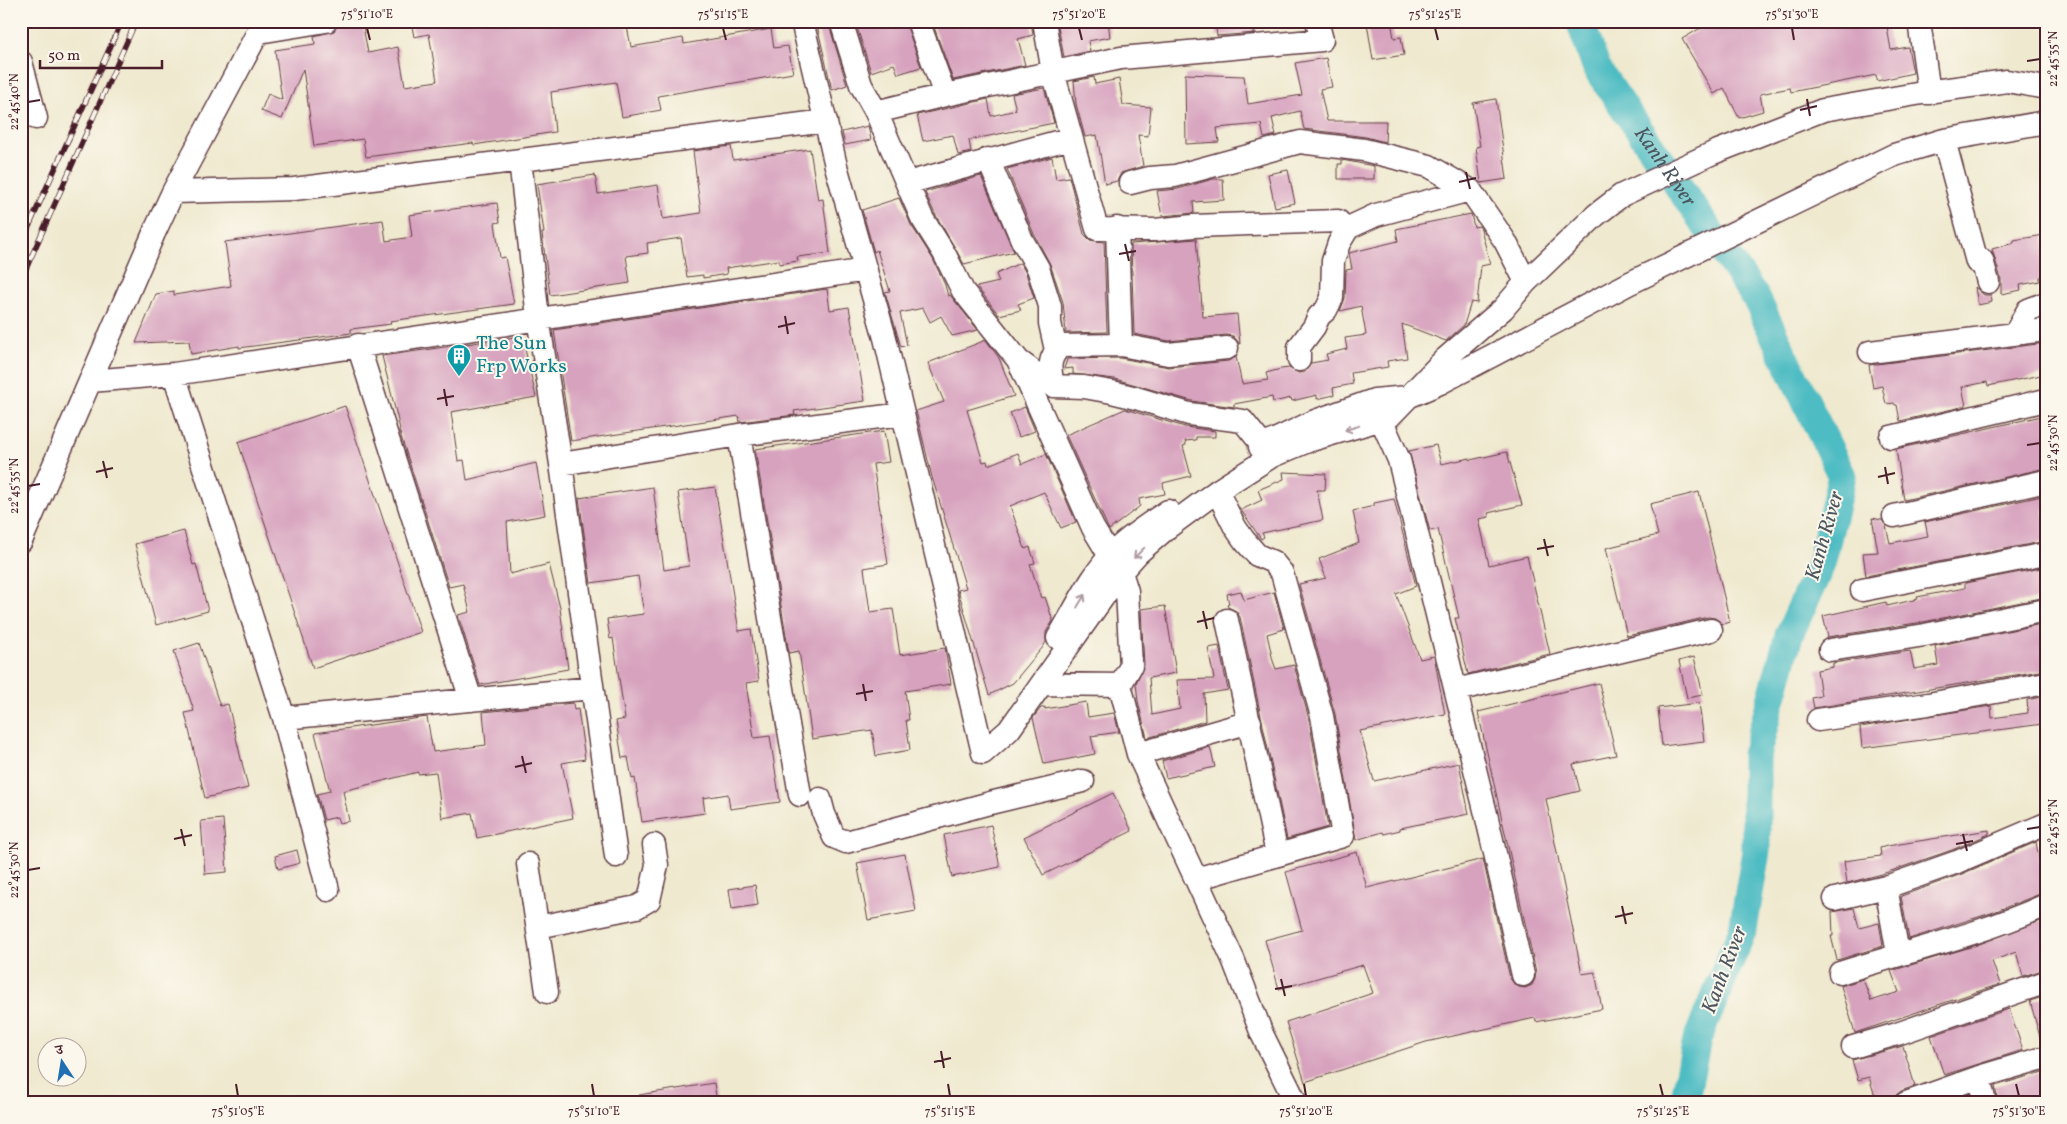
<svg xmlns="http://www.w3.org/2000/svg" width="2067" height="1124" font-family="Vollkorn,'Noto Serif Devanagari',serif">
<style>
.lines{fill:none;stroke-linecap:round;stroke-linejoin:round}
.river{stroke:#4dbcc3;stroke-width:29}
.building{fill:#d7a2be}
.minor-casing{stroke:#633d44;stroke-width:25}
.minor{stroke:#fff;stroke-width:22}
.rail-casing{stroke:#4a1f2b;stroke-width:5.5}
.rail{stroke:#fbf7ec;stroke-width:4;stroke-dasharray:11;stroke-linecap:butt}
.oneway{stroke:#ae9aa0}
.ticks{fill:none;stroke:#4a1f2b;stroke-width:2}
.labels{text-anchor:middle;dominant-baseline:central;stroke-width:4;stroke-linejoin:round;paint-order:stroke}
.culture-label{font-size:20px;fill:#0d838f;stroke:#fbf7ec;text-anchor:start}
.water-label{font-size:21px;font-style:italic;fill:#4b5660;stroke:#fbf7ec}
.neatline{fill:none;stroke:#4a1f2b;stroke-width:2}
.ticks-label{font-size:12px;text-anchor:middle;fill:#4a1f2b}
</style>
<rect width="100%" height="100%" fill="#fbf7ec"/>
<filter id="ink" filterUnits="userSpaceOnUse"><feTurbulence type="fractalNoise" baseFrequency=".02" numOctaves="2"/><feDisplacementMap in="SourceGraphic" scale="10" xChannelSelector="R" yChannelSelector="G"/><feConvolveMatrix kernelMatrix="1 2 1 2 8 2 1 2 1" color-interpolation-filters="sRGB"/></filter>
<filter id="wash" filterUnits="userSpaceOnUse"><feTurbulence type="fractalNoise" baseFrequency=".0096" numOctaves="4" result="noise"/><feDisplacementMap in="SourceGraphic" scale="20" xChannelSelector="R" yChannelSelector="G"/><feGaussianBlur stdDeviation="1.12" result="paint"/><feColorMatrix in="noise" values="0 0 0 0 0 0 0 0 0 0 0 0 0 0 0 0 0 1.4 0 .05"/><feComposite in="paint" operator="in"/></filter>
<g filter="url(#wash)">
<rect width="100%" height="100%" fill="#efe9cf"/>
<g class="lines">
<path class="river" id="s1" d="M1580 21 1597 69 1756 298 1842 476 1821 564 1789 635 1756 755V851L1743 929 1697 1040 1686 1093V1103"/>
</g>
<g id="blocks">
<path class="building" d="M362 21 368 53 398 47 405 86 437 81 429 34 414 37 411 21H626L631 47 683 38 684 44 771 29 774 48 788 46 793 73 658 96 661 110 622 117 616 82 551 92 555 132 474 145 473 143 366 157 363 139 314 146 303 69 282 119 261 111 268 94 282 100 275 50 315 44 314 36 334 31 339 22Z
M816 21H828L847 85 832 90Z
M855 21H905L921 67 898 74 894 64 871 72Z
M958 21H1031L1033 35 1018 39 1025 65 953 80 934 27Z
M1057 21H1108L1110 37 1088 41 1090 51 1064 57Z
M1215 21H1253L1255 33 1217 36Z
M1375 21H1391L1394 38 1401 37 1404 55 1373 60 1367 23Z
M1721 21H1855L1856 24 1869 21H1886L1891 50 1908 47 1913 73 1877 81 1876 75 1791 92 1790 88 1760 94 1763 111 1739 118 1724 88 1714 94 1682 39 1699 29Z
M1326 58 1332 87 1320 89 1327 121H1386L1385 142 1366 137 1304 129 1300 111 1272 118 1276 135 1264 138 1261 124 1217 128 1219 142 1186 144 1185 74 1244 76 1248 104 1302 95 1295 63Z
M1094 77 1095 84 1119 79 1123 105 1151 107 1148 136 1138 135 1143 166 1121 173 1117 181 1105 184 1097 135 1085 137 1076 104 1074 81Z
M1044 88 1054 123 969 140 971 152 958 155 953 135 923 141 917 115 988 99 991 116 1016 110 1012 94Z
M1496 99 1507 179 1481 183 1476 147 1480 146 1473 103Z
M868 126 871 140 845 145 842 132Z
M731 146 733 160 810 149 818 200 823 199 830 253 797 257 798 261 779 264V260L726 268 727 274 703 278V275L687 277 681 238 647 243 648 253 626 256 630 283 550 295 542 233H544L537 184 595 175 598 194 658 185 663 219 701 213 693 151Z
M1052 157 1056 179 1069 177 1084 234 1090 240 1104 242 1107 332 1066 333 1063 302 1050 264 1034 234 1007 169Z
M1342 160 1374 166V179H1338V164H1342Z
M1288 170 1295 203 1275 207 1268 174Z
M981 176 1014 252 964 264 934 212 925 192Z
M1213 179H1223L1224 200 1193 202 1194 213 1162 216 1157 191 1178 189Z
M899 198 911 225 933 259 945 285 948 296 950 295 978 330 952 336 941 316 930 322 923 308 900 313 907 345 901 347 885 292 890 291 877 250 874 252 862 210Z
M497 203 500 222 495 223 500 258 505 257 514 304 390 321 391 324 351 329V333L239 348V346L191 354 189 341 136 343 156 294 174 291V295L231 286 225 242 383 220 386 241 412 237 409 215Z
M1471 214 1474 227 1479 226 1481 229 1490 264 1481 266 1477 303 1471 302 1464 325 1446 341 1402 324 1407 358 1387 361 1388 367 1351 373 1353 384 1333 388 1334 395 1317 399V395L1292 401 1291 398 1273 402 1272 397 1234 404V407L1192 401 1115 379 1073 374V368L1064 369 1067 359 1120 358 1169 367 1228 361 1236 357 1242 384 1268 380 1266 373 1281 369 1289 368 1299 373 1305 372 1311 363 1328 360 1326 354 1347 349 1345 338 1366 335 1361 306 1340 311 1345 298 1346 270 1352 269 1349 253 1398 241 1396 229Z
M2044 235 2046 276 2040 277V281L2020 285 2021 290 2001 294V279L1992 249 2014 243V240Z
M1196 239 1203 317 1237 314 1240 344 1233 336 1226 335 1169 341 1134 334 1131 244Z
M1020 263 1026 273 1034 298 1018 304 1021 310 999 315 977 287 999 282 996 274Z
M1975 287 1984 295H1991L1992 302 1978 305Z
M827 289 830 310 849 307 865 401 794 411 795 415 740 422 739 416 571 441 554 330Z
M522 336 536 397 451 412 458 461 464 460 467 480 536 463 545 515 507 522 510 574 549 564 560 608 568 669 480 685 458 615 470 612 463 584 449 587 399 430 400 429 382 356Z
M986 340 999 358 1014 396 967 410 983 462 987 461 988 465 1018 453 1022 464 1046 454 1076 522 1061 528 1044 492 1010 506 1025 549 1030 547 1035 563 1030 564 1041 598 1045 597 1053 621 1046 632V642L1043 647 1013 683 989 695 958 590 966 588 932 477 916 411 944 402 928 363Z
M2046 343V374L1988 386 1987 382 1962 387 1966 406 1900 421 1897 405H1895L1894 403 1886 404 1882 386 1873 388 1869 365Z
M345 406 421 632 313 668 238 442Z
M1025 407 1035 431 1019 437 1010 413Z
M1125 409 1185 427 1215 431V437H1196V440L1185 441 1186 445 1183 446 1191 476 1163 483 1165 494 1139 499 1140 506 1109 530 1066 435Z
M2046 415V468L1904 500 1896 449Z
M884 431 889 462 873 464 888 564 864 568 870 612 893 609 900 655 945 648 951 684 905 691 909 720H906L910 750 876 756 872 730 812 739 799 651 789 653 755 449Z
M1436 445 1441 464 1470 458V460L1507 452 1522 505 1488 513 1489 517 1479 519 1489 565 1527 556 1550 654 1468 674 1455 618H1459L1438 529 1430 531 1409 451Z
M1283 472 1326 474 1325 490H1317L1323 520 1262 533 1264 537 1261 539 1241 510 1262 500 1258 490 1284 479Z
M653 487 664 570 689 566 678 492 715 487 739 631 751 629 759 681 746 683 754 738 770 736 780 802 730 809 728 794 703 798 705 813 642 822 635 778 632 779 628 757 622 758 616 721 625 719 613 638 610 639 607 619 644 614 638 576 591 583 579 498Z
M1699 492 1730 622 1722 624 1715 618 1708 617 1627 636 1606 548 1658 535 1650 504Z
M2046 495V509H2043L2046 521V541L1866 576 1863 553 1878 552 1872 518 1882 520 1886 526 1890 543 1928 536 1925 522Z
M1394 499 1416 586 1396 594 1420 659 1434 656 1445 714 1360 731 1374 781 1459 763 1469 814 1400 828V830L1384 834 1383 832 1356 840 1335 714 1299 584 1326 578 1319 559 1359 543 1353 511 1374 506V503Z
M184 531 193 565 196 564 208 611 156 625 135 544Z
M2046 567V597L1923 622 1828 637 1823 616 1886 602 1887 606 1918 599 1917 597 1965 588V583Z
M1241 591 1244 600 1274 592 1284 629 1267 634 1273 661 1276 669 1294 665 1309 719 1328 827 1287 839 1240 617 1236 611 1228 607 1227 605 1229 604 1227 594Z
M1165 606 1176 673 1149 678 1152 715 1180 709 1177 680 1214 679 1208 648 1219 646 1228 690 1204 694 1205 721 1147 738 1138 701 1136 683 1144 665 1141 609Z
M2046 623V670L1814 708 1812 698 1821 696 1817 670 1833 667V663L1910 651 1914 669 1938 665 1935 646Z
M199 643 220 706 228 704 248 788 205 798 185 713 194 711 174 651Z
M1694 657 1703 695 1687 698 1679 661Z
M1599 683 1616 755 1573 764 1580 791 1546 799 1582 974 1595 972 1602 1009 1536 1022 1535 1018 1426 1042 1305 1082 1286 1022 1373 993 1363 965 1279 989 1265 940 1302 930 1286 872 1357 852 1367 888 1483 859 1510 978 1514 984 1519 987 1525 988 1532 985 1535 979 1536 972 1478 712Z
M2046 696V723L2043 724 1862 748 1860 727 1991 706 1992 718 2028 713 2027 700Z
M1086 702 1088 717 1114 713 1119 732 1091 736 1095 754 1044 764 1033 718 1041 708 1045 707V709Z
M573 703 574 710 578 709 585 759 562 763 573 818 477 838 472 813 442 818 436 772 418 774V772L343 791 349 821 339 823 337 817 324 820 317 794 330 791 315 733 427 717 433 752 486 745 483 712Z
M1699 703 1704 741 1662 746 1658 708Z
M1210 747 1215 767 1166 778 1162 761Z
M1113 793 1132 831 1043 875 1024 837Z
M223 819 227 872 205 874 201 821Z
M991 825 1000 867 952 877 944 835Z
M1989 830V834L1952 850 1882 874 1847 883 1844 861 1881 856 1880 848 1887 846Z
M2036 842 2045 892 1991 913 1909 939 1901 896 1962 874Z
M297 850 300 863 278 869 275 856Z
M905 854 916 911 868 920 857 863Z
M755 885 758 905 732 909 729 889Z
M1854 908 1859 928 1879 923 1883 946 1837 960 1831 936H1833L1832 912Z
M2046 919V969L2023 976 2016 952 1992 961 2000 984 1855 1033 1841 986 1863 979 1871 1001 1899 992 1891 971 1974 946Z
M2046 996V1043L2042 1044 2030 1001Z
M2009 1009 2023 1050 1944 1075 1931 1036Z
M1903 1046 1915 1086 1901 1091 1896 1095 1893 1101 1877 1103 1869 1077 1858 1080 1852 1060Z
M2046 1071V1103H2026L2024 1096 1998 1103 1995 1086Z
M714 1083 717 1103H640L639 1095Z
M1970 1094 1971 1103H1954L1953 1100Z"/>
</g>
</g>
<g filter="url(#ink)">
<use href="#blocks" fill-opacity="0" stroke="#633d44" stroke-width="1"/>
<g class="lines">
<defs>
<path id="minor" d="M802 21 836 166 885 338 983 753 1009 730 1121 572 1138 553 1167 528 1217 491 1272 456 1308 441 1389 417 1445 359 1503 309 1526 282 1596 215 1622 195 1713 153 1823 110 1934 91 2007 81 2046 88
M841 21 861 85 876 112 922 218 944 253 963 291 1018 360 1093 528 1110 556
M918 21 945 95
M1044 21 1053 72 1097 229 1155 230 1193 226 1338 221
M1919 21 1929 93
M259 32 326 21
M21 62 36 118
M876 112 945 95 1121 58 1322 40 1317 21
M1944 140 1977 262 1982 260 1988 282
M988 159 1022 240 1038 268 1050 306V323L1056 350
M520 160 538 318 561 464 616 856
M907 183 1071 138
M1130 183 1150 178 1175 176 1300 142 1364 150 1429 166 1470 190 1505 241 1526 282
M173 192 294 189 826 121
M1117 228 1121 345
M2015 334 2028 310 2046 303
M358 345 471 700
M1870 352 2046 330
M1299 360V347L1314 327 1319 316 1326 310 1332 298 1333 261 1339 243 1348 228 1376 215 1470 190
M1019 361 1053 386 1084 387 1112 392 1136 398 1189 414 1243 421 1271 456
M174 374 284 718 328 890
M90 381 174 374 866 270
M1053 386C1050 370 1047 358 1061 346L1121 345 1168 354 1227 348
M1381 419 1399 460 1486 814 1523 975
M739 435 800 795
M1891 437 2046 400
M1260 447 1315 421 1374 400 1408 397 1440 383 1630 283 1894 155 1944 140 2046 122
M561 464 739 435 903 414
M1894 516 2046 481
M21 541 154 233 173 192 264 21
M1121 572 1127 591 1131 666 1120 685 1138 754 1233 959 1262 1034 1296 1103
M1862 590 2046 554
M1227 620 1277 854
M1058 638C1075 610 1092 573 1115 551 1131 535 1150 523 1168 511
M1830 650 1925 635 2046 610
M1043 684 1120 685
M1456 690 1711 630
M284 718 592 688
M1818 720 1928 704 2046 683
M1138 754 1250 722
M820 799 824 814 834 837 846 842 990 803 1083 781
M528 864 547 992
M1196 879 1343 836 1322 716 1282 573 1273 562 1257 555 1244 540 1235 527 1217 491
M1835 899 1886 887
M538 927 637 907 649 900 657 865 654 845
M1898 954 1886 887 1957 862 2046 824
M1840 973C1908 951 1980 935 2046 905
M1853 1047 1897 1034 2046 982
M1979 1077 1985 1103
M1906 1103 1979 1077 2046 1057"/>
</defs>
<use href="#minor" class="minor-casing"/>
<use href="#minor" class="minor"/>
<defs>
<path id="rail" d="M21 244 122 21
M21 280 136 21"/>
</defs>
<use href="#rail" class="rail-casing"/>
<use href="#rail" class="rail"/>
</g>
<defs><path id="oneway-shaft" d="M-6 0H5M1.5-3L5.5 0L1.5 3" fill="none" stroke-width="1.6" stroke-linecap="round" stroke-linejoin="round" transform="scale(1.25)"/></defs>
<g class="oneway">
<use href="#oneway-shaft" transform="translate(1352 428) rotate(163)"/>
<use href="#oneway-shaft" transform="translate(1139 553) rotate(135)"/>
<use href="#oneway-shaft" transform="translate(1081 601) rotate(-59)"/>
</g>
</g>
<path class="ticks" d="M367 28 370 40M723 28 726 40M1079 28 1082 40M1435 28 1438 40M1792 28 1794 40M2027 61 2040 59M1807 99 1810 116M28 102 40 100M1800 110 1817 106M1466 172 1470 189M1459 182 1476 178M1125 244 1129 261M1119 254 1136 251M785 316 788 334M778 327 795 323M444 389 447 406M437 399 454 396M2027 445 2040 443M103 461 107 478M1885 467 1888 484M96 472 113 468M1878 477 1895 473M28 486 40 484M1544 539 1548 556M1537 549 1554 546M1203 611 1207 629M1197 622 1214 618M863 684 866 701M856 694 873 691M522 756 526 773M515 767 532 763M181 829 185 846M2027 829 2040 827M1963 834 1967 851M174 839 192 835M1956 844 1973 841M28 870 40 868M1622 906 1626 924M1615 917 1633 913M1281 979 1285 996M1275 989 1292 986M941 1051 944 1068M934 1062 951 1058M236 1084 238 1096M592 1084 594 1096M948 1084 950 1096M1304 1084 1306 1096M1660 1084 1663 1096M2016 1084 2019 1096"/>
<defs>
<symbol id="building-pin" viewBox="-11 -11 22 30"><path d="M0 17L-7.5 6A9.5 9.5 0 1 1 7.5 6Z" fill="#0f9aa8" stroke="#fbf7ec"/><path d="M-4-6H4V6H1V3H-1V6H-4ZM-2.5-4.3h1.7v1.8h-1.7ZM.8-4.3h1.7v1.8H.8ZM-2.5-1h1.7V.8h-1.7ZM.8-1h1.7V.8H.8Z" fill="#fff"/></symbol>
</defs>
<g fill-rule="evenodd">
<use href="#building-pin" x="445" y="342" width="28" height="38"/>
</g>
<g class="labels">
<g class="culture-label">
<text x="476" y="344">The Sun<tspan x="476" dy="23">Frp Works</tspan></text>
</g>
<g class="water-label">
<text stroke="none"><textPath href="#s1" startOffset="170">Kanh River</textPath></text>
<text transform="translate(1825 536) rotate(-74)">Kanh River</text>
<text transform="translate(1725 970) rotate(-69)">Kanh River</text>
</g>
</g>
<rect width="2067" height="1124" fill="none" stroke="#fbf7ec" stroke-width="55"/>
<g transform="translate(62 1062) rotate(348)"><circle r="24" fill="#fbf7ec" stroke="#b4a19f"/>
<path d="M0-4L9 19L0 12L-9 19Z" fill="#1f6fb2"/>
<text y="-8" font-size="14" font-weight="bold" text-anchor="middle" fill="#4a1f2b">उ</text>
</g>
<path d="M40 60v8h122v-8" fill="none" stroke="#4a1f2b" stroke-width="2.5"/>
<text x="48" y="60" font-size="15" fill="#4a1f2b" stroke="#fbf7ec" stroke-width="4" paint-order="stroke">50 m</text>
<rect x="28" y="28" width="2012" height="1068" class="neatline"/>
<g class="ticks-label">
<text x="367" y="18">75°51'10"E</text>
<text x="723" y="18">75°51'15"E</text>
<text x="1079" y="18">75°51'20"E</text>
<text x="1435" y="18">75°51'25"E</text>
<text x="1792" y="18">75°51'30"E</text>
<text transform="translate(2053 59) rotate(-90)" y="4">22°45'35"N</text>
<text transform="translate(14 102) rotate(-90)" y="4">22°45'40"N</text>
<text transform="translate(2053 443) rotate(-90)" y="4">22°45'30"N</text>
<text transform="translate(14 486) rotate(-90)" y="4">22°45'35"N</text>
<text transform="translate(2053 827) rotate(-90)" y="4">22°45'25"N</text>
<text transform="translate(14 870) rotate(-90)" y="4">22°45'30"N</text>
<text x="238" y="1115">75°51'05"E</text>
<text x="594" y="1115">75°51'10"E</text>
<text x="950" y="1115">75°51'15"E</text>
<text x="1306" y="1115">75°51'20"E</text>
<text x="1663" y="1115">75°51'25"E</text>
<text x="2019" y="1115">75°51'30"E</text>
</g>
</svg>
